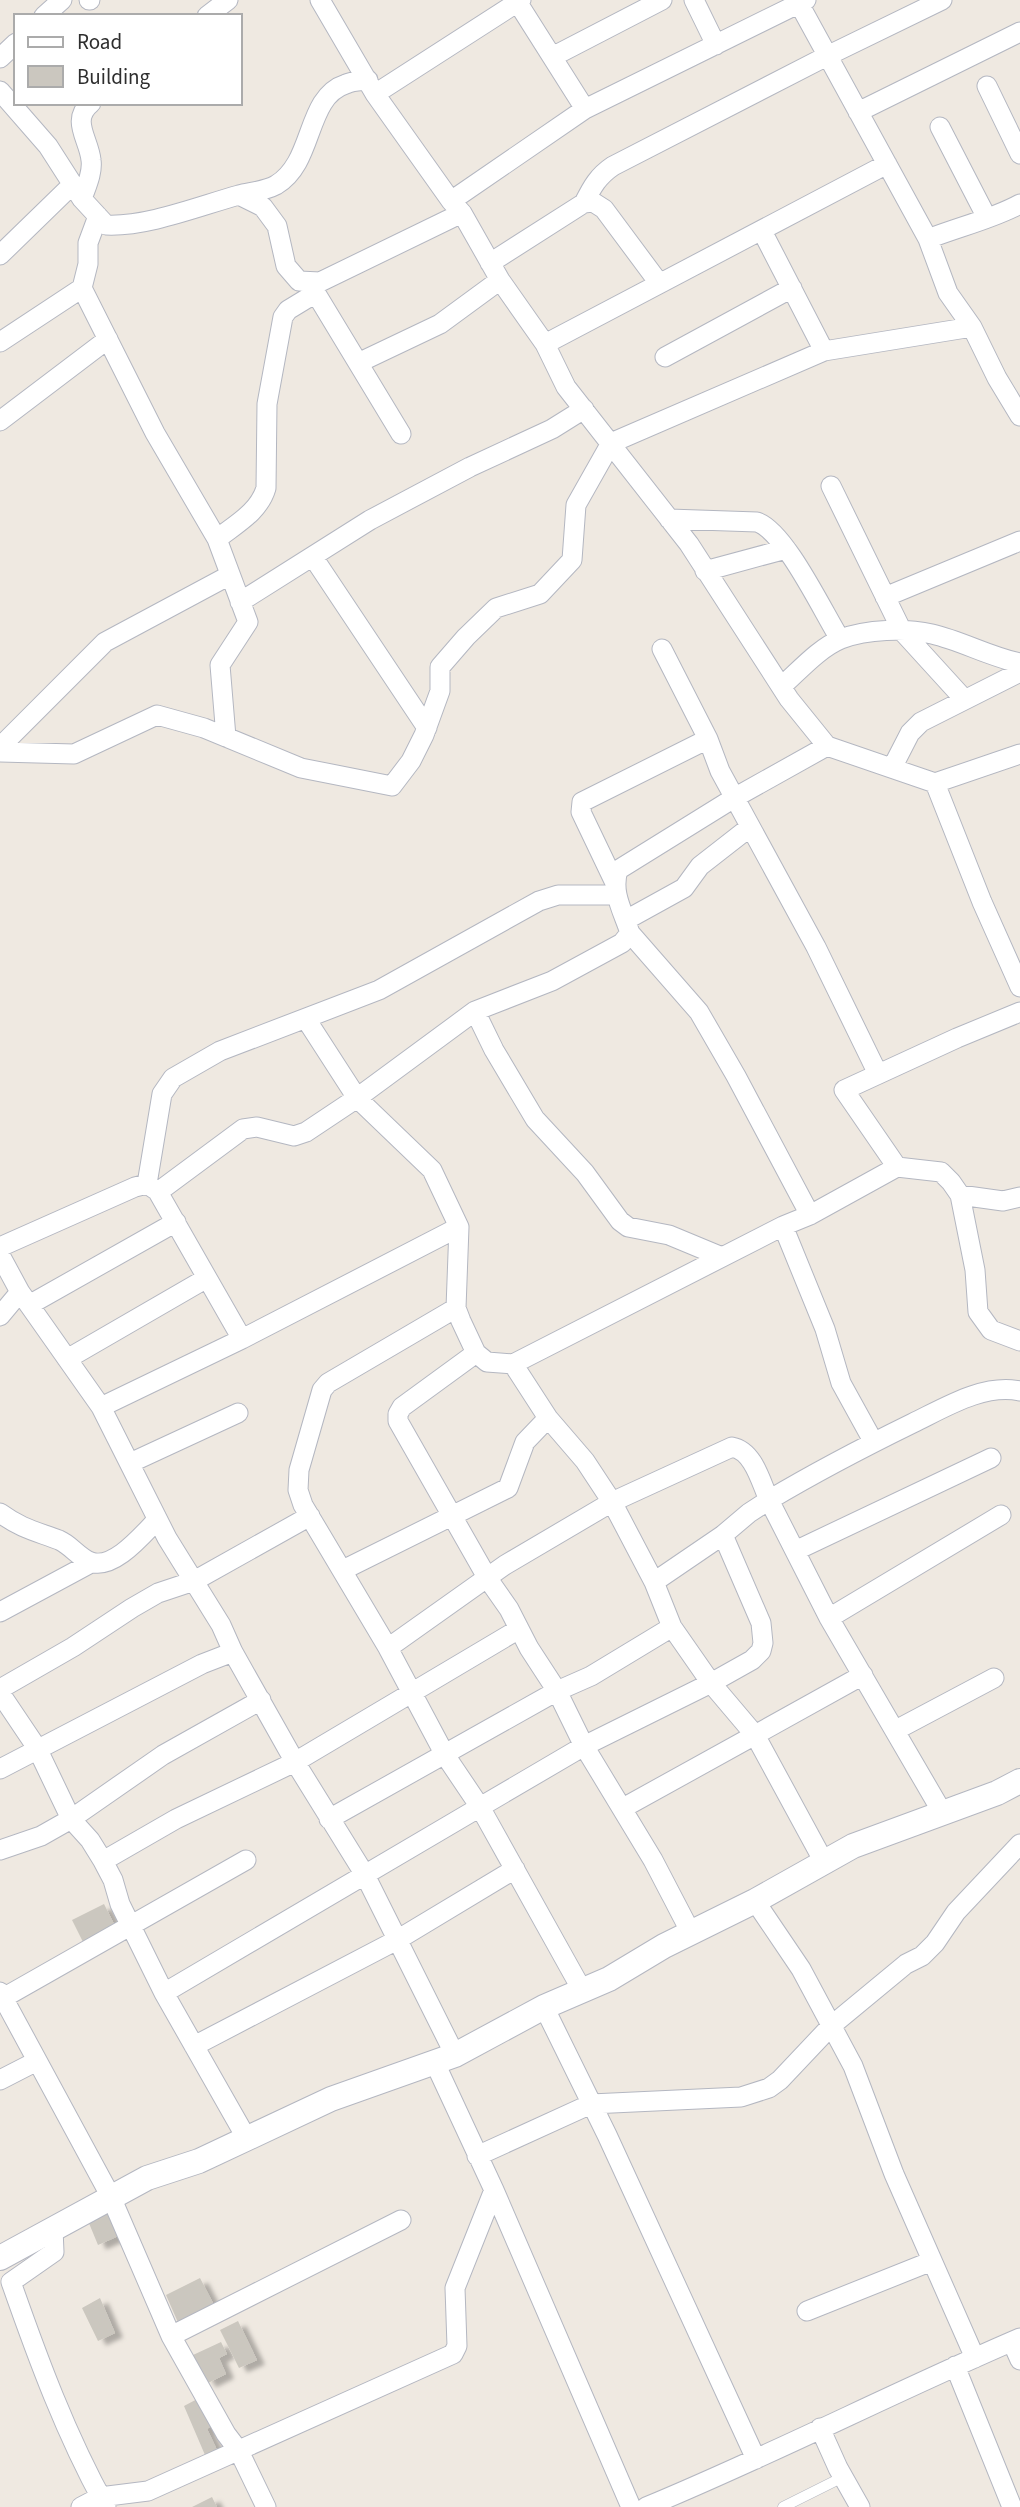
<svg xmlns="http://www.w3.org/2000/svg" width="1020" height="2507" font-family="'Source Sans 3',sans-serif">
<style>
.building{fill:#cbc7bf;filter:url(#shadow)}
.lines{fill:none;stroke-linecap:round;stroke-linejoin:round}
.service-casing{stroke:#b4b7c1;stroke-width:11}
.minor-casing{stroke:#b4b7c1;stroke-width:21}
.tertiary-casing{stroke:#b4b7c1;stroke-width:26}
.service{stroke:#fff;stroke-width:10}
.minor{stroke:#fff;stroke-width:19}
.tertiary{stroke:#fff;stroke-width:24}
</style>
<defs>
<filter id="shadow"><feDropShadow dx="8" dy="4.5" stdDeviation="2" flood-color="#0004"/></filter>
</defs>
<rect width="100%" height="100%" fill="#efe9e1"/>
<path class="building" d="M104 1904 117 1930 85 1946 72 1920Z
M112 2203 125 2233 98 2245 86 2216Z
M200 2278 215 2307 180 2327 166 2295Z
M100 2298 115 2333 98 2341 82 2308Z
M238 2321 257 2360 239 2368 220 2330Z
M221 2342 227 2354 219 2358 226 2374 208 2383 193 2355Z
M201 2397 215 2423 207 2429 217 2450 205 2455 184 2406Z
M212 2497 217 2507H192Z"/>
<g class="lines">
<defs>
<path id="service" d="M783 2507 843 2477"/>
<path id="minor" d="M89 0H90
M320 0 375 94 451 201 462 213 500 280 545 344 566 387 689 544 789 699 827 746 935 783 1020 754
M516 0 585 109
M694 0 716 45
M797 0 928 239 948 293 972 327 997 378 1020 416
M44 16 62 0
M207 16 228 0
M552 57 662 0
M0 58 16 43
M987 86 1020 154
M0 91 48 146 82 199 106 225C147 227 199 206 239 195L263 207 277 226 286 266 299 281 320 282 462 213
M375 94 521 0
M858 112 1020 32
M940 127 987 218
M239 195C251 192 265 191 276 185 315 162 305 97 346 84 352 81 361 81 368 80
M82 199C86 187 93 173 91 160 89 139 70 120 91 103
M451 201 585 109 806 0
M584 203C592 187 598 176 613 166L827 56 942 0
M98 216 88 243V264L82 288 155 433 217 539 248 622 220 665 226 737
M762 231 824 351
M928 239C958 227 993 219 1020 204
M0 255 73 184
M490 263 584 203 593 202 604 209 659 283
M309 282 401 434
M0 342 82 288
M545 344 887 164
M665 357 792 288
M358 363 440 324 500 280
M0 421 108 339
M831 486 902 631 964 699
M669 519 757 522C785 531 823 612 840 639
M217 539C236 524 259 512 266 488L267 404 283 317 288 310 316 293
M313 557 427 728
M705 571 786 549
M885 597 1020 541
M240 602 370 520 470 467 552 429 584 409
M662 649 708 739 720 771 816 947 878 1074
M782 686C799 671 819 648 841 639 867 629 905 628 932 634 962 641 990 657 1020 663
M0 747 105 642 230 575
M0 752 74 754 157 715 204 728 301 768 392 786 411 761 424 735 440 691V667L466 637 496 608 540 594 572 560 576 505 611 443 824 351 972 327
M892 768 910 733 921 722 1020 672
M935 783 982 902 1020 987
M614 881 581 812 582 802 708 739
M626 920 684 888 700 866 750 827
M630 933 699 1012 736 1076 810 1215
M306 1019 357 1098 432 1170 459 1227
M897 1167 941 1172 951 1182 960 1195 975 1270 978 1312 991 1330 1020 1341
M147 1184 162 1094 173 1078 220 1051 379 990 539 901 558 895H616
M960 1195 1003 1201 1020 1197
M783 1226 825 1329 841 1383 873 1441
M0 1247 135 1187 147 1184 156 1190
M0 1255 20 1292 101 1407 167 1538 221 1625 233 1652 295 1762 365 1875 455 2055
M722 1257 669 1235 628 1227 620 1221 585 1173 535 1119 494 1050 475 1011 552 981 622 943 630 933C623 911 611 893 618 870L734 798 827 746
M29 1305 176 1222
M456 1308 328 1383 322 1390 299 1470 298 1490 303 1505 388 1648 445 1755 480 1807 584 1746 711 1683 752 1660 761 1651 763 1643 761 1623 723 1535
M0 1316 20 1292
M242 1339 158 1192 243 1129 257 1127 294 1136 306 1132 357 1098 475 1011
M476 1353 402 1407 398 1414V1421L488 1579 509 1609 529 1648 557 1691 584 1746 653 1860 691 1933
M67 1359 207 1278
M101 1407 242 1339 459 1227 456 1308 461 1321 476 1353 487 1362 513 1364
M548 1418 585 1461 612 1502 732 1447C754 1451 761 1483 769 1500 816 1472 864 1447 913 1423 944 1408 984 1383 1020 1391
M130 1463 238 1413
M0 1513C22 1529 35 1531 59 1540 71 1545 79 1558 91 1562 114 1570 143 1534 157 1520
M795 1551 991 1458
M343 1570 508 1488 525 1442 548 1418 513 1364 783 1226 810 1215 897 1167 844 1090 957 1038 1020 1012
M0 1612 91 1563
M829 1618 1001 1515
M388 1648 505 1565 612 1502 654 1582 723 1535 749 1513 769 1500 829 1618 942 1812
M0 1689 73 1647 132 1608 158 1593 194 1581 310 1516
M0 1693 37 1748 71 1819 90 1840 103 1861 113 1880 120 1904 164 1993 247 2139
M896 1730 994 1678
M0 1769 202 1664 233 1652
M623 1808 755 1735 711 1683 672 1627 654 1582
M329 1819 557 1691 591 1676 672 1627
M0 1850 41 1836 71 1819 163 1755 261 1700
M103 1861 176 1819 295 1762 519 1629
M824 1862 755 1735 863 1675
M755 1901 801 1969 853 2066 894 2174 975 2358
M0 1992 111 2197 171 2336 226 2434 239 2451 266 2507
M164 1993 480 1807 582 1990
M3 1998 246 1860
M544 2007 607 2135 756 2459
M194 2046 397 1940 515 1869
M434 2061 494 2190 631 2507
M0 2080 37 2061
M477 2156 591 2104 741 2097 769 2088 780 2080 831 2026 906 1964 922 1956 935 1943 956 1912 1020 1844
M53 2229 54 2252 11 2282C38 2359 66 2435 106 2507
M807 2311 932 2261
M171 2336 401 2220
M1012 2342 1020 2360
M955 2366 1012 2507
M820 2428 838 2468 860 2507
M81 2507 100 2497 148 2491 453 2354 457 2346 455 2288 494 2190
M646 2507C772 2455 894 2392 1020 2338"/>
<path id="tertiary" d="M0 2258 147 2178 199 2161 331 2099 455 2055 544 2007 609 1979 664 1946 755 1901 853 1846 997 1793 1020 1781"/>
</defs>
<use href="#service" class="service-casing"/>
<use href="#minor" class="minor-casing"/>
<use href="#tertiary" class="tertiary-casing"/>
<use href="#service" class="service"/>
<use href="#minor" class="minor"/>
<use href="#tertiary" class="tertiary"/>
</g>
<rect x="14" y="14" width="228" height="91" fill="#ffffff" stroke="#ababab" stroke-width="2"/>
<rect x="28" y="37" width="35" height="10" fill="#ffffff" stroke="#ababab" stroke-width="2"/>
<text x="77" y="49" font-size="21" fill="#2e2e2e">Road</text>
<rect x="28" y="66" width="35" height="21" fill="#cbc7bf" stroke="#ababab" stroke-width="2"/>
<text x="77" y="84" font-size="21" fill="#2e2e2e">Building</text>
</svg>
